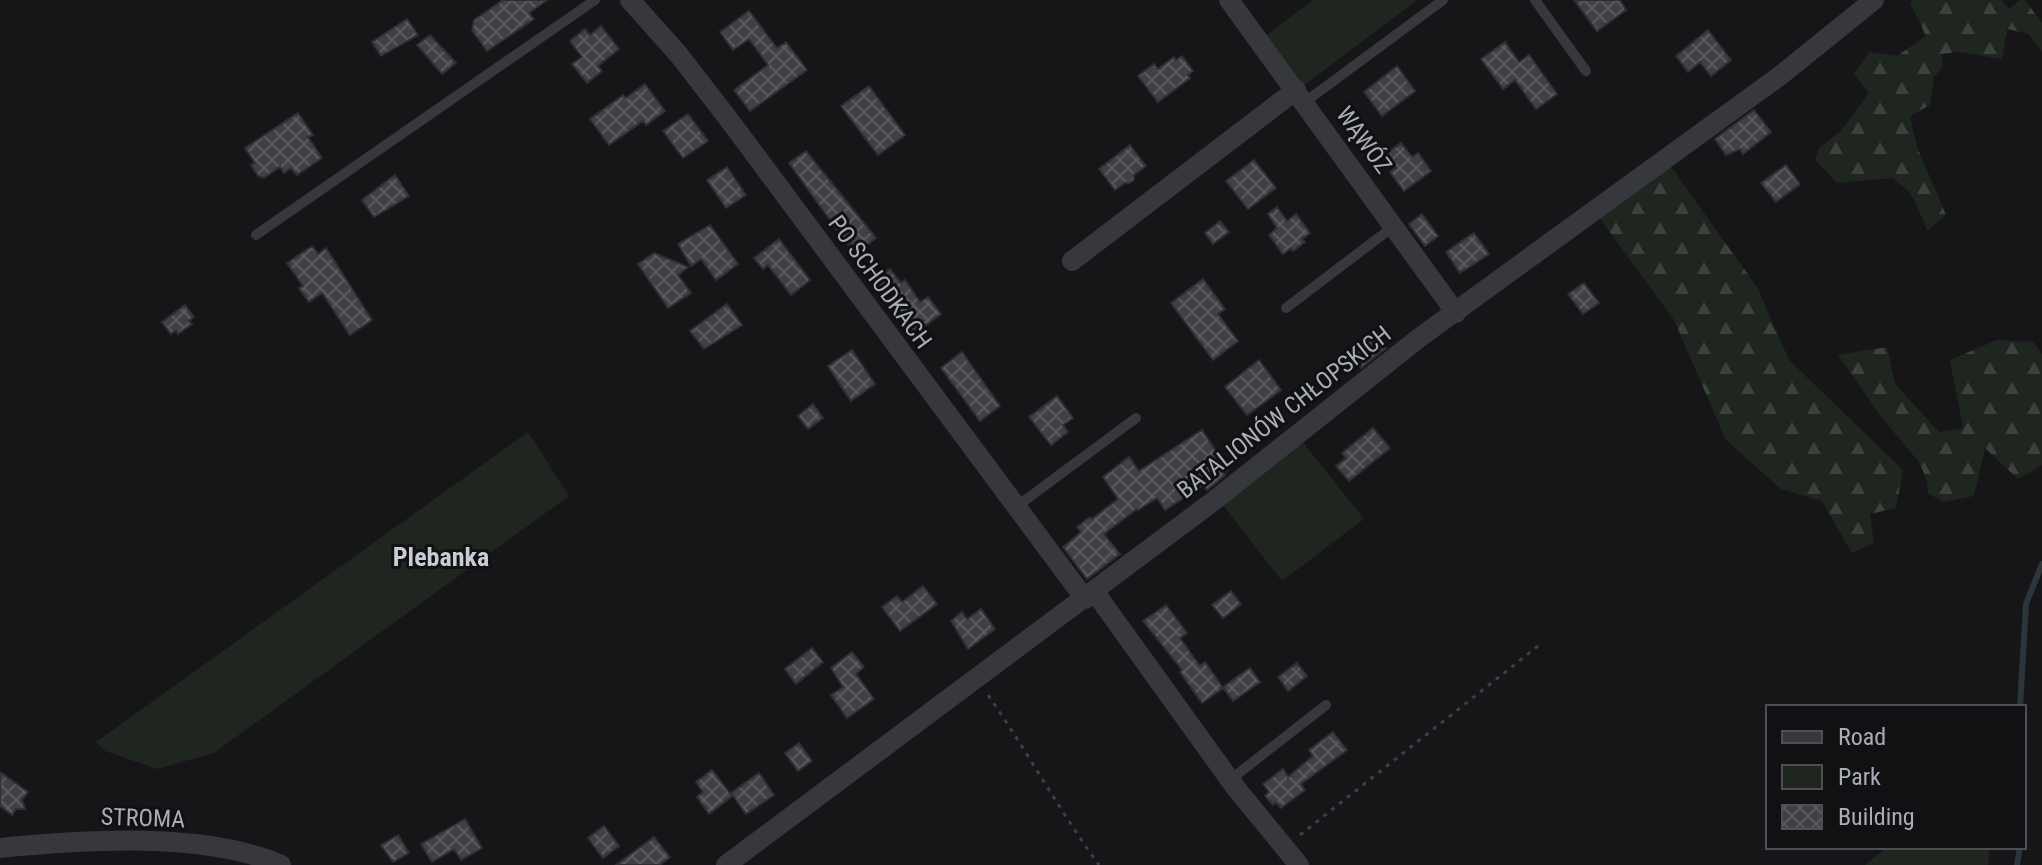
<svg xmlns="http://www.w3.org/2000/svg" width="2042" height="865" font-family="'Roboto Condensed',sans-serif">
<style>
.green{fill:#1e261f}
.forest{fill:url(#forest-firs)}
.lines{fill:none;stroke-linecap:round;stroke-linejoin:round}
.stream{stroke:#2c353c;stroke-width:6}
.building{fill:url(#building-cross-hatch);stroke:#303034;stroke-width:2}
.path{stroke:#3d3f44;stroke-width:3;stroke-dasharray:4 6;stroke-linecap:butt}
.service{stroke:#37383d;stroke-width:10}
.minor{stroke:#37383d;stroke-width:20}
.labels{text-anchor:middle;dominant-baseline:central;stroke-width:6;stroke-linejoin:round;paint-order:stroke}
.street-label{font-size:24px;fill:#a8adb8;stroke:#111113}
.neighbourhood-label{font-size:26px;font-weight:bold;fill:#c9ccd4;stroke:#111113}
</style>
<defs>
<pattern id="forest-firs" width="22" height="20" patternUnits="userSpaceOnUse" patternTransform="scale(2)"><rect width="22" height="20" fill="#1e261f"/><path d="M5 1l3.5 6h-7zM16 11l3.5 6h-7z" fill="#3c433d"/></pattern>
<pattern id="building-cross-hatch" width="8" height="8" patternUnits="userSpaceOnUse" patternTransform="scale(2)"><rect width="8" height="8" fill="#404145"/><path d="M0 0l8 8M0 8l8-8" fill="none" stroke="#595a5e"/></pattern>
</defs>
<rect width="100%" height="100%" fill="#161618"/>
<path class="green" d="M1313 0H1417L1302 87 1264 37Z
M528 432 569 496 214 753 157 769 105 751 96 742Z
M1302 441 1364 519 1282 581 1222 504Z
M1887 847H1990L1988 865H1865Z"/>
<path class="forest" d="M1912 0H2001L2009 9 2020 0H2025L2042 23V51L2028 34 2007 29 2002 59 1959 52 1941 54 1943 67 1934 77 1930 105 1910 116 1917 147 1946 215 1928 230 1911 194 1893 178 1837 183 1815 160 1819 148 1841 131 1869 93 1854 74 1869 52 1897 56 1926 36 1910 3Z
M1669 164 1757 287 1789 360 1903 470 1896 508 1870 514 1874 543 1852 553 1822 501 1781 489 1726 440 1674 320 1598 216Z
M1997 340 2033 342 2042 354V465L2018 479 1985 448 1974 496 1943 502 1928 493 1927 480 1919 462 1882 418 1838 355 1887 347 1895 384 1939 432 1963 428 1950 360Z"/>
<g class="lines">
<path class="stream" d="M2020 707 2026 604 2042 564
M2017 865 2020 847"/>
</g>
<path class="building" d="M503 0H547L529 13 534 19 487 51 472 30 474 20Z
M1574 0H1620L1626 10 1597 31Z
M749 11 777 48 786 42 807 70 750 111 734 90 768 65 749 39 733 50 720 32Z
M407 19 418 35 381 56 372 42Z
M601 26 619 49 598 66 602 71 587 83 572 64 582 57 570 41 585 29 590 35Z
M1708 30 1731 60 1711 76 1700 62 1688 72 1676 56Z
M430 35 456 63 442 74 417 45Z
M1505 42 1519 62 1529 55 1557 94 1536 109 1515 80 1503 89 1481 59Z
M1182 56 1193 71 1188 75 1190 78 1158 102 1138 76 1154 64 1158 69 1174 57 1176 60Z
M1397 66 1415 91 1382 116 1364 92Z
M645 84 665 111 646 125 643 121 609 145 590 119 623 95 626 98Z
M869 86 905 135 878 155 841 106Z
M1754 110 1771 132 1743 154 1740 149 1726 155 1715 139Z
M298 113 313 135 308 137 322 158 297 175 291 168 284 173 280 167 264 178 258 176 251 165 255 163 245 148Z
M688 114 708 141 683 158 663 131Z
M1401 143 1412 157 1418 153 1431 171 1404 191 1390 172 1396 168 1386 154Z
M1130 145 1146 166 1134 175V180L1129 183H1125L1115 190 1099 169Z
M806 151 876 238 857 252 851 243 848 245 789 163Z
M1254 160 1276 188 1248 209 1226 181Z
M1786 165 1800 184 1776 202 1761 183Z
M727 167 746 195 726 208 707 180Z
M395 175 409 196 374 217 362 200Z
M1277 207 1287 221 1296 214 1310 233 1302 239 1305 242 1293 251 1291 248 1283 254 1269 235 1277 228 1268 214Z
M1422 214 1438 236 1425 246 1409 224Z
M1220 221 1229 232 1213 244 1205 233Z
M710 225 738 264 716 280 701 259 691 266 678 244Z
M1474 233 1489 254 1460 273 1446 252Z
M779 239 810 280 791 295 768 265 763 269 754 258Z
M312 246 318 254 326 248 372 320 350 335 322 293 309 302 299 288 303 286 287 263Z
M654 253 688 267 678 275 691 293 668 308 638 264Z
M890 269 901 283 905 280 920 302 928 297 941 314 914 334 875 280Z
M1203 279 1225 309 1218 314 1238 341 1213 360 1171 303Z
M1584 283 1599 303 1583 314 1568 294Z
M727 304 742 325 704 349 690 331Z
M185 305 194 317 189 321 192 324 178 334 176 330 171 334 162 322Z
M1376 335 1386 348 1361 368 1351 356Z
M852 350 875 384 851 401 828 366Z
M962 352 1000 406 980 421 941 368Z
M1259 360 1281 390 1247 415 1225 387Z
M1057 396 1073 418 1063 425 1068 432 1051 445 1029 417Z
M813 404 823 418 808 429 798 416Z
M1373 428 1390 448 1349 481 1336 466 1346 458 1342 453Z
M1202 430 1228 470 1223 472 1225 475 1207 490 1203 485 1165 510 1157 498 1138 510 1137 509 1104 534 1120 554 1087 579 1063 547 1081 532 1077 527 1090 517 1092 519 1118 499 1103 477 1129 457 1139 471Z
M923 586 937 604 900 631 882 607 897 596 902 602Z
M1231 591 1241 604 1223 618 1212 605Z
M1166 605 1187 633 1180 638 1200 666 1205 662 1223 688 1202 703 1180 672 1182 670 1143 621Z
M981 609 995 629 968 649 951 621 962 612 967 619Z
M812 648 823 662 796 684 785 669Z
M852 652 864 667 856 674 874 699 847 718 831 695 843 687 831 668Z
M1297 663 1307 676 1288 691 1278 677Z
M1250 668 1260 682 1233 701 1223 687Z
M1333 732 1347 750 1301 784 1305 790 1281 808 1276 802 1273 805 1265 796 1269 792 1263 784 1283 769 1288 777 1313 756 1309 750Z
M799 743 812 761 798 771 785 753Z
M712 770 732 796 709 814 697 797 703 792 696 782Z
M0 772 28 792 22 800 25 809H16L12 815 0 806Z
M759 773 774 795 746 814 731 793Z
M465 819 482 848 461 860 454 849 432 862 421 844Z
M604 826 619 846 603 858 588 838Z
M398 835 409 853 393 862 381 845Z
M654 837 670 857 660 865H616Z"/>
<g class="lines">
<path class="path" d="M988 695C1027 751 1059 810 1099 865
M1300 835 1538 646"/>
<path class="service" d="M1535 0 1586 71
M1305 102 1443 0
M256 235 595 0
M1286 308 1394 226
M1016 507 1136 418
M1230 780 1326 705"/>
<path class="minor" d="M630 0 679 55 733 125 1085 599
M1229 0 1456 313
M1072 261 1296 90
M1094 591 1235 787 1299 865
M0 848C84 840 204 831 281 865
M726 865 1211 503 1419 338 1781 75 1874 0"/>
</g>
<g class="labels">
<g class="street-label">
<text transform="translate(1364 140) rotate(54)">WĄWÓZ</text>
<text transform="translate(880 282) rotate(54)">PO SCHODKACH</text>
<text transform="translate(1284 412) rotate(-38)">BATALIONÓW CHŁOPSKICH</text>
<text transform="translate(143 818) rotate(2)">STROMA</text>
</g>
<g class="neighbourhood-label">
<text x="441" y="557">Plebanka</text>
</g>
</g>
<rect x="1766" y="705" width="260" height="144" fill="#111113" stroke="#4d4f55" stroke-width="2"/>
<rect x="1782" y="731" width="40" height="12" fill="#37383d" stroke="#4d4f55" stroke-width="2"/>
<text x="1838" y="745" font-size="24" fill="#a8adb8">Road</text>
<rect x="1782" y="765" width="40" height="24" fill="#1e261f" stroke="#4d4f55" stroke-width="2"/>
<text x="1838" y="785" font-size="24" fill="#a8adb8">Park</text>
<rect x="1782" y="805" width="40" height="24" fill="url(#building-cross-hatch)" stroke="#4d4f55" stroke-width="2"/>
<text x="1838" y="825" font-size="24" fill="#a8adb8">Building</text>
</svg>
